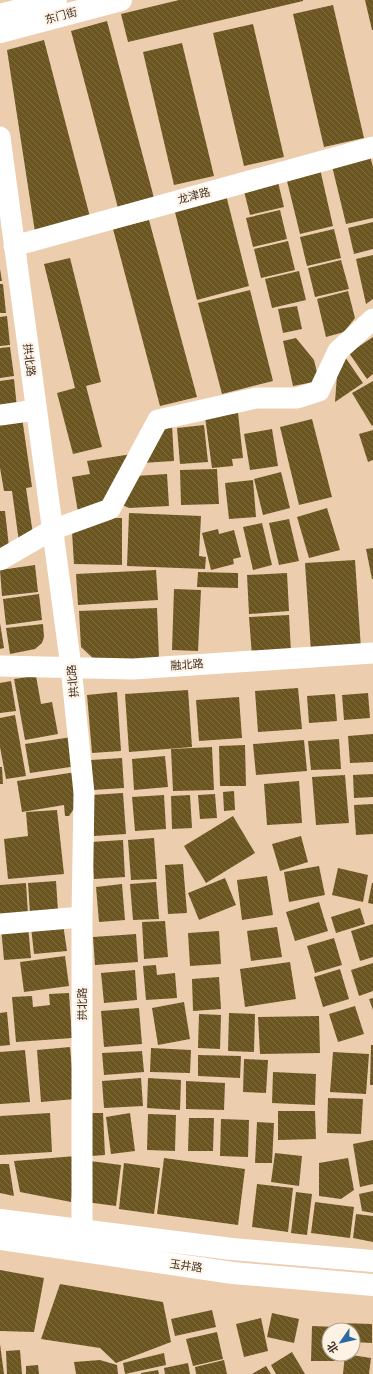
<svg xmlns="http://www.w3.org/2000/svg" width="373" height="1374" font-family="'Source Sans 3','Noto Sans SC',sans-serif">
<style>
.building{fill:url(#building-back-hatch)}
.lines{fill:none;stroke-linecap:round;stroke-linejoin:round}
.street{stroke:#fff;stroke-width:21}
.secondary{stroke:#fff;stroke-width:22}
.labels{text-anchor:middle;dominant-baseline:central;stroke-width:4;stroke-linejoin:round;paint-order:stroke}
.street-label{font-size:11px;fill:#3e3226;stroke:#fef2e5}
</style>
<defs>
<pattern id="building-back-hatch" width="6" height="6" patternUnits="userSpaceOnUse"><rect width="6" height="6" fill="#6b5621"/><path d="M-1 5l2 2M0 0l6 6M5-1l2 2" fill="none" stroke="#7d6c40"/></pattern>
</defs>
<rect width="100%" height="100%" fill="#eccdae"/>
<path class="building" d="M179 0H303V1L128 42 121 14Z
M365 0H373V30H372Z
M333 5 364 138 324 147 293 14Z
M107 21 154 198 118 208 71 31Z
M253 24 284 157 244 166 213 33Z
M44 40 90 217 35 232 7 50Z
M182 43 214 176 174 185 143 52Z
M370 156 373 167V218L346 224 332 166Z
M320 169 333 226 300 234 286 177Z
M277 178 284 207 250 215 243 187Z
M226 195 249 286 197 300 174 208Z
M280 210 287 239 253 247 246 218Z
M149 220 197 397 160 406 113 229Z
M373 222V249L354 254 348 228Z
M334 229 341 258 307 266 300 237Z
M288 241 295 270 261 278 254 249Z
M373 255V299L366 304 356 259Z
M70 258 101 382 86 386 102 447 73 454 57 393 75 388 44 264Z
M341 260 349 289 315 297 308 268Z
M0 269 2 281H0Z
M299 271 306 300 272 308 265 279Z
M0 284H3L6 313H0Z
M250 290 273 381 222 394 198 303Z
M348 291 355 318 344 332 326 337 317 299Z
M297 306 302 329 283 333 278 309Z
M7 316 10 345 0 346V317Z
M373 337V374L367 379 349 353Z
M296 338 314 360 319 381 293 386 283 341Z
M10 347 14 376 0 378V348Z
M345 357 363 383 335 402 338 362Z
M14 379 17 408 0 410V381Z
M373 381V425L372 426 352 393Z
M238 413 243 458 232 459 233 466 212 468 205 417Z
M22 417 32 487 26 488 33 534 19 542 12 491H4L0 468V420Z
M312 419 332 497 299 505 280 427Z
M172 425 174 461 141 463 162 426Z
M204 425 208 462 180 464 177 428Z
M272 429 278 466 250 470 244 434Z
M373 430V460L368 462 359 434Z
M132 454 107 506 78 512 72 477 90 474 87 461Z
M217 469 219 504 181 505 180 470Z
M281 472 290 508 263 515 254 479Z
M167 474 169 506 129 508 116 502 135 476Z
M253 480 256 517 229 519 225 483Z
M327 508 340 550 309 558 297 517Z
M0 511H5L9 547 0 548Z
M129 513 201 516 199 556 206 557 205 569 127 566Z
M99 518H122V565L74 564 72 532Z
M289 519 299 561 279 565 269 523Z
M262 523 272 565 253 570 243 527Z
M218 529 219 534 234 530 241 557 233 559 234 564 211 570 202 533Z
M373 548V579H372L366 549Z
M355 560 361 649 311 652 305 563Z
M35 565 38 592 2 596 0 570Z
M156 570 158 600 78 605 76 574Z
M198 572 238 573V588L197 587Z
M287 573 289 611 249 614 247 575Z
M174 589 201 590 198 651 172 650Z
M39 594 42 620 6 625 3 599Z
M157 608 159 658 96 661 81 647 79 611Z
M289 615 291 653 252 656 249 617Z
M0 623 4 648 0 649Z
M43 624 44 637 42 643 35 649 10 654 6 628Z
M36 676 41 704 52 702 58 734 25 740 14 679Z
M11 681 16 711 0 713V683Z
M298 688 302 729 258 732 255 691Z
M188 690 192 747 129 752 125 694Z
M117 692 121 751 92 753 87 695Z
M368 693 370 718 344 720 342 695Z
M335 694 337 721 309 723 307 696Z
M239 697 242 738 199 741 196 700Z
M15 715 26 776 6 779 0 747V718Z
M373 734V762L350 763 348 736Z
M72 737 77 766 30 773 25 744Z
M339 739 341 769 311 770 308 741Z
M304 740 307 771 256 775 253 744Z
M245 745 246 786H220L219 746Z
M212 747 214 790 173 791 171 749Z
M165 756 168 787 134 790 132 759Z
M122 758 124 788 93 790 91 760Z
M0 767H2L3 784H0Z
M76 772 80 800 69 816H65L64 805 22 812 17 781Z
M373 774V797L354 798 353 775Z
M345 775 349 823 316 825 312 777Z
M299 781 302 823 267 825 264 784Z
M234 791 235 810 224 811 223 792Z
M123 793 126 834 94 836 91 795Z
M215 794 217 818 200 819 198 795Z
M164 795 166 829 135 831 132 797Z
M190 795 192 828 172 829 171 796Z
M373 804V834L356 835 354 805Z
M57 810 64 874 8 879 4 839 28 836 26 812Z
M233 816 255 853 206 883 184 846Z
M301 836 308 862 280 871 272 844Z
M154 838 157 879 131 880 128 840Z
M123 840 125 877 94 879 91 842Z
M183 864 187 913 168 914 165 865Z
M319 866 325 895 289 902 284 872Z
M338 868 368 875 363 902 332 895Z
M267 876 273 915 242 920 237 880Z
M225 878 236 905 199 920 188 893Z
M56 881 58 911 30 914 28 883Z
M156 882 159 919 133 920 130 884Z
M26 883 28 914 0 916V885Z
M372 883H373V904L368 903Z
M122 884 125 920 99 922 96 887Z
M319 902 328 931 295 941 286 912Z
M360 908 365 924 336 933 331 917Z
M165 921 168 957 144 959 142 922Z
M63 924 67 951 34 954 31 927Z
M373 924V957L360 961 351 931Z
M28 926 31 958 4 960 1 928Z
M277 927 282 957 251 961 247 931Z
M219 931 221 964 190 966 188 933Z
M136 934 138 962 95 965 93 937Z
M334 938 342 965 315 973 307 946Z
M65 956 69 986 24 992 20 962Z
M290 962 296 999 245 1007 240 969Z
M373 963V991L359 996 351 970Z
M156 965 157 975 175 973 177 998 146 1000 143 966Z
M340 969 349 999 323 1007 314 977Z
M135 970 137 1000 104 1003 101 973Z
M219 977 221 1009 193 1011 192 979Z
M69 993 72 1038 16 1042 12 997 32 996 33 1007 50 1005 49 994Z
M373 998V1010L369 999Z
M184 1002 190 1039 158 1045 152 1008Z
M355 1006 364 1034 338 1042 329 1014Z
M139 1008 142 1044 104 1047 101 1011Z
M7 1012 10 1045 0 1046V1013Z
M229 1013 255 1014 254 1052 228 1051Z
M199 1014 221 1015 220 1049 198 1048Z
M319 1016 320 1053 260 1054 258 1017Z
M371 1045H373V1085H370Z
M70 1047 75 1099 41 1102 37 1050Z
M151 1048 191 1050 190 1073 150 1072Z
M25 1050 30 1102 0 1104V1052Z
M142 1051 144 1072 104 1075 102 1053Z
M333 1052 369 1054 366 1094 330 1092Z
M198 1055 241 1056 240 1078 198 1076Z
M244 1059 268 1060 266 1093 243 1092Z
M273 1072 316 1074 315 1105 272 1103Z
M141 1078 143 1106 104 1108 102 1081Z
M148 1078 181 1080 180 1110 147 1108Z
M186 1081 225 1083 224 1110 186 1109Z
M328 1098 363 1099 361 1134 327 1133Z
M278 1111H315L316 1139 278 1140Z
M50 1113 52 1152 0 1155V1116Z
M88 1113H103L105 1155 91 1156Z
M130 1113 135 1151 111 1154 106 1117Z
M148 1114 176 1115 175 1151 147 1150Z
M189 1118H214L213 1151H188Z
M221 1119 249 1120 248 1157 220 1156Z
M257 1122 274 1123 272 1163H255Z
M373 1140V1184L360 1187 353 1144Z
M275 1153 302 1156 299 1186 271 1182Z
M76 1156 71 1202 20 1192 14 1161Z
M164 1158 245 1169 238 1225 157 1214Z
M348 1158 354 1190 341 1199 319 1196V1163Z
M90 1161 121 1165 116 1206 86 1202Z
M124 1163 160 1168 154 1214 119 1209Z
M0 1164H9L14 1196 0 1193Z
M257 1184 293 1188 288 1232 252 1227Z
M373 1191V1213L362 1211 359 1194Z
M296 1192 312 1194 307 1235 291 1233Z
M315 1202 354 1207 350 1238 311 1233Z
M356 1214 373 1216V1242L353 1238Z
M0 1270 44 1278 34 1332 0 1331Z
M60 1284 163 1302 171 1342 116 1363 100 1348 41 1339Z
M212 1310 216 1327 175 1336 171 1319Z
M272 1313 299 1319 294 1343 267 1337Z
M261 1318 268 1351 244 1357 236 1324Z
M340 1323 372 1324V1343L353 1342V1330H340Z
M312 1326 336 1327V1330H329V1354H336L335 1361H311Z
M217 1332 223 1359 193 1366 186 1339Z
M0 1344 4 1374H0Z
M20 1350 22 1374H7L6 1351Z
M292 1352 305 1374H276L271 1365Z
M164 1353 166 1365 125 1374 123 1363Z
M345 1354 371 1358 369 1374H343Z
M100 1360 117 1365 118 1374H76L74 1362Z
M224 1360 227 1374H196L195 1367Z
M188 1363 190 1374H165L164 1368Z
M38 1365 39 1374H26V1366Z
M266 1366 271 1374H252Z
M158 1370 159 1374H141V1373Z"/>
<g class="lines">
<path class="street" d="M0 137 71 667 84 793 82 917V1229
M14 246 373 147
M0 415 36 410
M0 560 52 530 110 509 158 420 256 398H297L319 391 338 351 373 319
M0 666 133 669 373 653
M0 924 82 917"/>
<path class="secondary" d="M0 15 56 0
M0 32 121 0
M0 1220 232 1249 373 1261
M0 1239 233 1273 373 1285"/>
</g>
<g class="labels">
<g class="street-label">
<text transform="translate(61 16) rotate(-15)">东门街</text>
<text transform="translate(194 196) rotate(-15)">龙津路</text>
<text transform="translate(29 360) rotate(83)">拱北路</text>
<text transform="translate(187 665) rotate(-4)">融北路</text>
<text transform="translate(73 681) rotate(-96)">拱北路</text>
<text transform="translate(82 1004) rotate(-90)">拱北路</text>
<text transform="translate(186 1266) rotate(8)">玉井路</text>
</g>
</g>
<g transform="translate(341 1342) rotate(236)"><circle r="19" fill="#fef2e5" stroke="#b1a599"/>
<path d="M0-3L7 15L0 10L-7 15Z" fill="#2a6aa0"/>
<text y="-6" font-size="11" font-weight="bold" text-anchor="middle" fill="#3e3226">北</text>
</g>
</svg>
